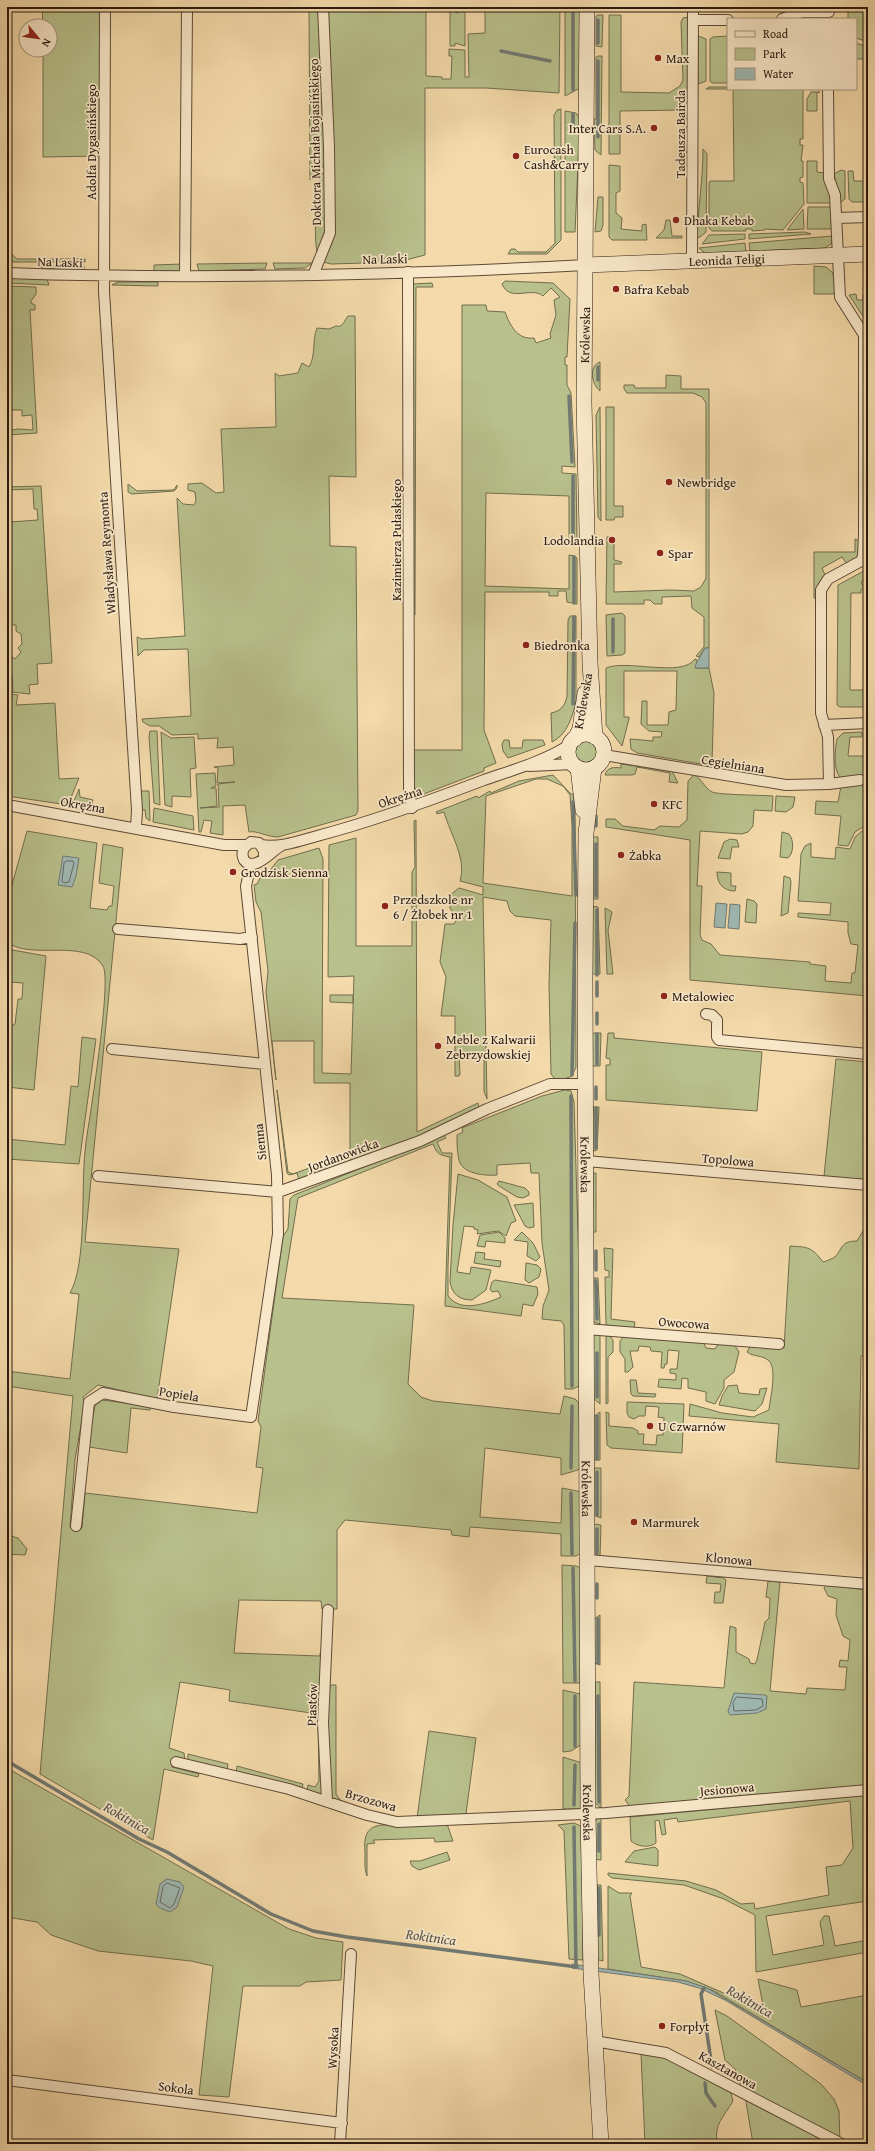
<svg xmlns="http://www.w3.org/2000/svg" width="875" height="2151" font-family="'Gentium Book Plus',serif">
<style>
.green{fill:#b8c08b;stroke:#726d4e;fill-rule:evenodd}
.water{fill:#9fb8b3;stroke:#717972}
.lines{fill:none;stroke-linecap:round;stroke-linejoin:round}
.shore{stroke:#656962;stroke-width:1}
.stream{stroke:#717972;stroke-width:3.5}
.street-casing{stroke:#5d4a37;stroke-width:12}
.secondary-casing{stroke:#2b1a11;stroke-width:16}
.street{stroke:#f8e7c8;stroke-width:10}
.secondary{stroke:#f8e7c8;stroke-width:15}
.poi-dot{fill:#8f2418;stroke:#f8e7c8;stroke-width:1.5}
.labels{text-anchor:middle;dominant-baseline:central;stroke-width:3.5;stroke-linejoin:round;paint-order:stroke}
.poi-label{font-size:13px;fill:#2b1a11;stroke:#f8e7c8;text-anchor:start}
.street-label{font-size:13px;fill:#2b1a11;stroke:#f8e7c8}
.water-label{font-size:14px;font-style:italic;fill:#54514a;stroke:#f8e7c8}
</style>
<rect width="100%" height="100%" fill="#f4daaa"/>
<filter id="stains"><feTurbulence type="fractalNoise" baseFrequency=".005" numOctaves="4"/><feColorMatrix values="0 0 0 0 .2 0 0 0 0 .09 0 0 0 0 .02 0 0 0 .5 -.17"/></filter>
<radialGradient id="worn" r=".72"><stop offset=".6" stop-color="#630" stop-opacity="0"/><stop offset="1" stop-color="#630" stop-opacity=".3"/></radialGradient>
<path class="green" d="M42 7H100V156L43 157V50H50V26H43Z
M309 7H321L325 166 317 169 310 180Z
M326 7H426V76L442 77V79H451L452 56H449V49L465 50V77H469L468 34 485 33V7H560L559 93 486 88H425V255L398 262 331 264 323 262 332 243 334 233Z
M565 7H580V88L565 96Z
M848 7H868V42L856 38V19H848Z
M450 9H455V12L458 13 459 10H465V46L455 43V46H450Z
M598 15H603L602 47 596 46V16Z
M609 15H621V92L669 93 680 86 683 80 681 22 683 18 688 17 687 152 684 154 683 110 620 111V154H609Z
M698 36 706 39V81L698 84Z
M728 36V83H712L710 81V39L713 37Z
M856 43 868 47V59H856Z
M598 56H602L601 155 595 150 594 119H596V57Z
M709 87H728V89H803V139H800V145H803L801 161H803V177L800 178V182L803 183 804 204 783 230 765 229V230L752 231V229H746V231H712L709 228V183L710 181H734L733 89H706Z
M811 92H820L817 93V111H807V99Z
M561 109V240L547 254H508L511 249H515L518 252H546L555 243 554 115 557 110Z
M565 111 576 113 580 119 575 232H565Z
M703 149 707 154 706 232 700 237 697 238C698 208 703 179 703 149Z
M807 161H817V172L825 173 831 203H807Z
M609 165 620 166V191L616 193V213L622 218 621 229 642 231V225L646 224 647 240H612L609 237Z
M841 170 845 171V199L840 203 834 174Z
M848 171H853L854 181H868V202H852L849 199Z
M322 173 326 174 328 232 317 252C314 240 315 183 322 173Z
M598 197H603V225L601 231 595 232Z
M808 207H831L833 229H807Z
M803 209 804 229 787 230Z
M666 220H670L672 236H682V238H656L664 230Z
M805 232 811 234 749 239V234Z
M745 234V239L702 244 709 235Z
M833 236 831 244 825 248 750 251 749 243Z
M745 243 746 252 706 254 699 248Z
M8 251 17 259H85V262H10Z
M267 263 265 269 199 271 197 264Z
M273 263H312L305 268 275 269Z
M182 264 180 271H154V265Z
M41 265 84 266V271L41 268Z
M814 266 826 267 833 273 835 291 833 294H814Z
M7 278 47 279 49 285 7 283Z
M505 281 553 283 570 299 567 357H565V365H567V385L571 393 575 467 562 466V473L576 474 577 538 569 540V496L486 493 485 586 569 589V555L575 556 577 558V604L567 602 566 591H558V596H549V592H485L484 730 496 763 484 768V771L421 795 416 792 415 788H412V750H462V305H486L487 311 505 312C510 325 517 340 534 338L536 343 551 338 550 334 556 315 554 300 560 297 551 288 543 296C531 286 510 303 502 284Z
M118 282H158V286L112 285Z
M432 283 433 287H416L415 615H413L412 284Z
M7 286 36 287V294L31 301V303L35 305V310H30L37 433 7 435V431L18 429 33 430 32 415 22 416V410H12L10 414 12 417 7 420Z
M856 294 857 300H863V294H868V324L849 295Z
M348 316H355L356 477 329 476 330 546 356 547 358 811 356 815 278 837C267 837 256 830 249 832L245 805 223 806V835L210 833 212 821 204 820 201 832H199L196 774 215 773 216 786 211 788H216L217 806 200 808 219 807 218 784 235 782 217 783 218 768 214 767 234 765 233 747 217 748 218 738 198 739V734L172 735 159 726H150L143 722 142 719 191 716 188 649 144 650 138 656 137 637 142 639 185 636 177 498 183 504 194 505 196 501 195 492 188 490V484L202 483 216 493 224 492 221 429 276 427 275 373 279 376 298 373 302 363 309 367C316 356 312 340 317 328L329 329 336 326C343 328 344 321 348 316Z
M600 362V391C592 385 588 366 600 362Z
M666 375 681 376V389H709V648H705L699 657 696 656 704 647V617L692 608 691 596 662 597V604H654L650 600H644V604H606L607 537H611V544H614V560L622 562 621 564H614V592L670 590 694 591 701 587 706 578V403L702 397 693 393H627L624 389V385H634L635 388H666Z
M600 407 601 521 598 517 596 415Z
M606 407H614V506H623V517H615L614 520H606Z
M128 484 137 491 174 490 177 485V488L174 491 132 494 128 492Z
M41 486 52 663 37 664 38 684 29 685 30 694 11 692 13 691 12 675 7 673V653L15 659 21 652 18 648 22 644 21 634 16 631V625H7V517H10V522L38 520 37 509H34L33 489 7 490V487Z
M855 539 860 541 857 558 847 564 842 557 822 568 825 575 819 585 817 598H814V552H855Z
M868 565V578L861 582 864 588 861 590V593H851L850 690H868L866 707H840L837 705 838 585 862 572Z
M622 613 625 616V653L622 655 607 656 606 615Z
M570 616H576V700C573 716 567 735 552 742L551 713C561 711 565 706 567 696L568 620Z
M695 659 697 660 696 668H709L714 693 712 763 730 766V769L637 753 631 749 630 739 653 741V737H661L662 732 649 731 641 724 642 701H647V725H668L669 712 676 710 677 671H624V717H629V719L622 746 606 725V668C627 659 682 678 695 659Z
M12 694 18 695 16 705 55 703 59 779 79 778 68 805 7 796V699L12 698Z
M150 731H157L160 805 154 803 149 737Z
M161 732 171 738 194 737 196 768 190 769 191 797 172 796V807L165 805Z
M862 732V737H850L848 756H868V776L844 780C832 775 835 750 837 739L843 733Z
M504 740H509L510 748H522L523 740H543L545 745 508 758 503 751 502 744Z
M575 752a11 11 0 1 1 22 0a11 11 0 1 1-22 0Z
M621 764 672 771 678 783 669 782 670 773 637 767 635 774 632 775H605C607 767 614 767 621 768Z
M553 775 571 794H573L575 805 576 1067 572 1076 564 1079H555L551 1074 549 985 551 920 515 916 510 911 507 901 483 897 487 1099 484 1091V1057H459L460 1074 459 1076H455V1016H441L446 977 440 962 445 924H454L457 919 450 908V895L459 888 483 895V887L460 881C467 858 450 834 444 812L437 814 436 812 477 796 478 798 490 791 491 793 519 781ZM536 779H547L563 786 570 795 572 825V896L483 883 486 796Z
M694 775C701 777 704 788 712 792 720 795 761 795 773 796L772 811 754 810 753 826 748 832 742 834 700 831 697 886H702L700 935 702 940 711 944 720 955 810 962V964L826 966 825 981 851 983 852 973H855L858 945 851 944 848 933V922L798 917V913L830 915 831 903 798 901 801 854 805 846 811 843V857L835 859 836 847 850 849 855 837 868 826V996L690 980V840L606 827V819H615L623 826 654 830 660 826 679 827 687 820 688 781Z
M868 782V824L855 832 848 846 838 845 841 816 815 814 816 801 838 802 841 786Z
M79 789 80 797 93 800 90 811 71 808Z
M140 791H149L150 821 146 818 145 810H141Z
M776 796 795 797 793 807 786 812 775 811Z
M154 808 193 816 194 830 153 822Z
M416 820 417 1132 478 1103 479 1107 410 1141 299 1180 297 1173 289 1175 287 1173 277 1090 288 1172 293 1174 350 1153V1083H314V1041H272L276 1080 266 992 268 971 261 912 256 902 254 885 257 884 260 878 271 869 278 860 319 848 323 859 322 1073 351 1074 354 976 328 977 329 845 356 838V946H412V872L415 867 414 821Z
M27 831 97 843 90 908 107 910 109 906H112L114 886 99 883 103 844 123 848 85 1242 179 1249 157 1399 98 1385 83 1397 85 1403 75 1459 70 1527 82 1528 85 1493 257 1513 263 1468 256 1467 261 1427 258 1421 283 1236 288 1229 290 1199 294 1195 444 1135 446 1138 437 1142 442 1153H452L448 1266V1296C461 1313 485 1304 501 1297L498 1291 492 1292 490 1289 492 1282 495 1280 537 1287 538 1294 533 1306 523 1304 521 1316 445 1306 450 1157C439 1155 437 1154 433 1144L298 1198 282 1298 414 1305 408 1384 421 1397 433 1401 560 1414 564 1396 575 1399 579 1403 581 1469 561 1475V1458L485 1448 480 1517 561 1523 562 1488 582 1492 581 1553 576 1556H561V1534L470 1527 469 1537 452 1535 451 1530 345 1520 337 1530V1609H322L321 1601 239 1600 234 1653 320 1656V1653L324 1655 322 1794 307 1791 308 1785 315 1787 319 1781 318 1714 229 1701 230 1690 180 1682 169 1748 184 1753 185 1761 175 1760 172 1767 199 1774 198 1777 164 1769 153 1840 40 1774 73 1396 7 1386V1371L70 1379 79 1294 70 1293C87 1264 81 1188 85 1152 86 1138 89 1124 91 1110 94 1088 111 979 103 966 85 937 31 961 7 942V903Z
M782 832 789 834C794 840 794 853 788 858L780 857Z
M592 837H598V899H592Z
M730 839 737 840 739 847H732L730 859 718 858 724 842Z
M717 872 731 873V886H736L735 891C724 891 717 884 717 872Z
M784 876 790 878 791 882 788 913 781 916Z
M747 899 754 901 757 904 756 923 745 922Z
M591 906 598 907 600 974H591Z
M605 908 612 912 608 930 613 974H607Z
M7 949 46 956 34 1090 7 1087 8 1034 10 1027 15 1024 18 999H22L23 983 10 982 7 987Z
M330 995H353V1003L330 1002Z
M594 1033H601L600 1066H592L591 1035Z
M608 1033H614V1038L762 1052 757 1111 606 1100V1065H610V1059L606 1058Z
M82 1037 96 1039 79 1164 7 1159V1139L65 1145 71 1086 78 1087Z
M836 1059 868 1062V1180L824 1176Z
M565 1090 571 1091 574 1102 582 1366V1378L579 1386 573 1389H565L564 1325 561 1321 542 1319 543 1306 549 1290 542 1243 539 1173H531L530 1163 497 1165V1175C485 1176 462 1174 459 1160 457 1152 457 1143 457 1135L463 1132 462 1128 542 1096Z
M593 1107H599L597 1150 594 1151 591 1148Z
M593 1173H596V1232H593Z
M458 1174 478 1180 507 1197 516 1221 511 1223 506 1236 498 1231 477 1234 478 1230 474 1229V1227L464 1226 457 1272 470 1274 471 1267 491 1270 486 1290 472 1300C459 1300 452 1294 450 1282L453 1225Z
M499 1181 525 1188 529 1192V1195L523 1198 517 1197 499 1186 497 1184Z
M533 1203 534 1227 529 1228 525 1226 514 1205Z
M868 1223V1356H861L859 1469 776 1462 779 1424 689 1416 690 1404 722 1413 753 1417 769 1410C770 1399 778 1367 768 1360 762 1355 753 1357 747 1352L751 1345 784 1348 790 1246C808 1247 812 1247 823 1262 826 1261 832 1259 835 1257 843 1248 841 1241 857 1241Z
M499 1232 505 1238V1243L486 1241 485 1247 477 1246 480 1235Z
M522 1232 533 1243 540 1257 536 1261 527 1256 528 1242 514 1240Z
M604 1248 613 1249 611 1319 635 1322 634 1329 606 1325 605 1277H609V1271L605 1270Z
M476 1252 485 1253 484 1259 501 1261 500 1267 474 1263Z
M526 1263 537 1265 541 1269 539 1277 529 1283 525 1280Z
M594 1278H598L600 1324 592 1321Z
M600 1331V1404L592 1397V1335Z
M608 1334 613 1340V1352L608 1357V1403L606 1404V1337Z
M625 1335 703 1341 706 1348 715 1349 719 1343 734 1344 739 1352 734 1372 724 1380V1388L715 1404 706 1401V1392L688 1388V1379L682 1378 681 1389 658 1387 659 1379 676 1380V1374L670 1373V1369H677L679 1351 668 1350 667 1364H665L664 1368H661L662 1352 651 1351 650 1347 639 1346 638 1351H630L633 1367 628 1372H625V1359L620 1352V1341Z
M630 1380H636L638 1393 656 1394 655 1397 633 1396 631 1394Z
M737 1385 739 1393 759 1395 760 1389 767 1388 762 1404 755 1411 719 1405 722 1396 728 1386Z
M102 1400 150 1406V1410L131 1408 127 1453 89 1447 87 1449 95 1406Z
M627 1402 684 1404 682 1453 611 1448 607 1445 606 1412 609 1413V1426L633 1428 638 1431V1434H644L643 1444 656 1445 657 1435H663L664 1418 658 1417 659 1407 646 1406 645 1416H639L634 1419 629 1417 627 1413Z
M600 1412V1460H595L593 1459 592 1418Z
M595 1468H601V1518L593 1515V1471Z
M596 1524 601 1525 600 1557 593 1552V1527Z
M7 1535 18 1538 27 1549 25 1555 7 1554Z
M562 1565 576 1566 581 1568 582 1681 579 1683H563Z
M707 1576 724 1578 726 1580 723 1603H714L715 1592H720L721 1584 706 1583Z
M768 1581 780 1582 770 1691 806 1694 807 1688 845 1690 847 1667H839L840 1660 848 1661 850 1640 843 1636 836 1615 837 1599 828 1596 824 1588 826 1585 868 1590V1786L714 1798 631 1808 625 1800 629 1796 634 1682 724 1688 730 1626 736 1628V1652L749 1659 750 1663 755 1664 757 1660 765 1622 769 1618 770 1598 766 1597Z
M600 1615V1665L594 1663V1619Z
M596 1682H600L601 1808 595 1803V1683Z
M330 1685H336V1794L340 1800 355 1806 333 1800 331 1794 327 1716Z
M563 1690 580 1694 582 1697V1744L571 1751 563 1752Z
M429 1731 476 1738 466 1814 417 1818Z
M188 1754 228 1764 227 1771 188 1761Z
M563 1757 582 1763V1807L580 1809H563Z
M237 1766 303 1784 302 1790 236 1772Z
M7 1768 289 1929 316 1938 343 1942 341 1980 306 1982 300 1986H243L229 2097 199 2095 213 1966 191 1961 98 1951 51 1935 37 1922 7 1917Z
M868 1795V1901L766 1916 773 1955 824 1945 820 1922 824 1916H829L835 1946 868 1940V1952L756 1972 755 1915 724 1899 684 1885 612 1878 608 1875V1873L686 1881 716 1890 741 1904 754 1903 755 1909 829 1895 826 1867 842 1865 853 1848 850 1801 678 1822 677 1818 664 1820 666 1834 662 1835 659 1820 655 1821 656 1843C649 1848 638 1847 631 1841L630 1817Z
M601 1816V1860L594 1859V1822Z
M574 1823 583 1827V1960L569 1959 564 1831 558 1825Z
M447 1824 453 1841 435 1842 434 1838 373 1840 375 1843 367 1844V1876C364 1868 365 1861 365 1853 364 1838 365 1826 383 1825Z
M655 1847 658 1850V1866L625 1862 634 1851Z
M447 1852 450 1860 419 1870 412 1866 410 1861H420Z
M597 1885H601L603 1961 595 1959Z
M608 1886 619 1893H632L630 1896 641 1967 680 1974 735 1998 765 2016 758 1979 797 1990 801 2007 868 1995V2083L714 1991 686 1981 608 1969Z
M715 2010 727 2016 821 2084 834 2099 839 2111 840 2144H753L746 2102 735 2069 725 2060Z
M641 2054 662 2056 685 2065 731 2093 733 2101C724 2117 714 2123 717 2144H645Z"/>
<path class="water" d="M705 648H709V668H695L696 664Z
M63 856 79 858 76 876 72 887 58 885Z
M716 903 727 904 725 928 714 927Z
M730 904 740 905 739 929 728 928Z
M734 1693 765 1695 767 1696 766 1709 757 1713 730 1715 728 1711Z
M167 1879 180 1882 184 1887 177 1907 170 1912 160 1908 156 1904 160 1884Z
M572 1964 686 1981 707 1988 868 2083V2086L725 2000 699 1988 678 1982 572 1968Z"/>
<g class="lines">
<path class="shore" d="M67 861H73L74 863 69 882 64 883 62 881 64 863Z
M737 1697 762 1699 763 1706 756 1710 734 1711 733 1703Z
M167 1883 180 1888 174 1904 170 1908 160 1902 163 1887Z"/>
<path class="stream" d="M598 43V20
M501 51 550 61
M573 90V7
M573 114V129
M598 137V61
M598 367V380
M569 396 572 462
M573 476V537
M574 557V603
M613 652V619
M573 704 574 617
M573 802 576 895
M596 816V826
M596 844V896
M597 910V975
M597 982V996
M597 1013V1024
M597 1064V1034
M572 1075 575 923
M571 1096 572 1386
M596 1099V1087
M596 1148V1108
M596 1270V1251
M596 1281 597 1319
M597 1397V1353
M597 1416V1459
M571 1468 572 1406
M571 1493 572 1554
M597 1515V1472
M597 1529V1553
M573 1568 575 1681
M597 1584V1598
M598 1619V1663
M575 1696V1746
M598 1696 599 1802
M7 1761 139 1839 167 1852 271 1914 313 1931 347 1937 577 1967
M574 1805 575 1765
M599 1824V1851
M574 1827 576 1967
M599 1935V1888
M704 1988 701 1994 712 2067
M705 2083 706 2093 715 2106"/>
<defs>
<path id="street" d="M105 7 104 292 137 810 136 827
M782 19 802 12H829
M694 20H728
M828 89 829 179 835 195 840 297 864 335V534H868
M837 218 868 217
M692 262 693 7
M408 272 409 793 412 808
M7 273C200 280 394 275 586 265
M314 273 330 233 329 147 323 7
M185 276 187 7
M824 725 868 723
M604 755 786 785 829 784 860 780
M530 766 573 764
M829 784 828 737 821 713V590L828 579 861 561 863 556 864 534
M7 805 224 845H246
M261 845C280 848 299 841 317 836 374 821 429 801 484 780 513 770 545 761 571 744
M264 858V851L259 843 251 842 244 848C242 852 242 856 244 860 254 873 271 851 281 846
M118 929 240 939 252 937
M706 1014 712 1015 717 1020V1037L719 1040 868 1054
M112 1049 265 1064
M586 1161 868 1185
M98 1176 278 1192 420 1141 487 1109 550 1084H585
M586 1329 779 1344
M76 1526 89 1402 103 1393 174 1407 251 1417 278 1234 277 1175 246 886 251 864
M588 1560 868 1584
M176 1762 289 1789 367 1815 397 1822 606 1813 868 1790
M327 1800 323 1723 328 1610
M594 2041 666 2053 842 2144
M7 2080 342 2123
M340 2144 351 1954"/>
<g id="secondary">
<path d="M587 7 584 402 590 663 595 737"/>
<path id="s1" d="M586 265 868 254"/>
<circle cx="586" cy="752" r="18"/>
<path d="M575 739 580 729 585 693"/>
<path d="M578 768 583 810"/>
<path id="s2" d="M594 768 586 833 585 977 588 1814 591 1973 601 2144"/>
</g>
</defs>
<use href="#street" class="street-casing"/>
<use href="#secondary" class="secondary-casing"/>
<use href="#street" class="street"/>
<use href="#secondary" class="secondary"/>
</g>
<g class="poi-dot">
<circle cx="658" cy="58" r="4"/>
<circle cx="654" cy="128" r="4"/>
<circle cx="516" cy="156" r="4"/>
<circle cx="676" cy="220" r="4"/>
<circle cx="616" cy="289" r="4"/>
<circle cx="669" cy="482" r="4"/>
<circle cx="612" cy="540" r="4"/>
<circle cx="660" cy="553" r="4"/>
<circle cx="526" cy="645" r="4"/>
<circle cx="654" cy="804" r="4"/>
<circle cx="621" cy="855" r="4"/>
<circle cx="233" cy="872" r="4"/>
<circle cx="385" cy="906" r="4"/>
<circle cx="664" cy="996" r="4"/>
<circle cx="438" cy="1046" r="4"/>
<circle cx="650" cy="1426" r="4"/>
<circle cx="634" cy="1522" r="4"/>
<circle cx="662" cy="2026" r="4"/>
</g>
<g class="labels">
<g class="poi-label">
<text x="666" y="58">Max</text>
<text x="646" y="128" text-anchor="end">Inter Cars S.A.</text>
<text x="524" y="149">Eurocash<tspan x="524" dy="15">Cash&amp;Carry</tspan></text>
<text x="684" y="220">Dhaka Kebab</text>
<text x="624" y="289">Bafra Kebab</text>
<text x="677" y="482">Newbridge</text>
<text x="604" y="540" text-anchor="end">Lodolandia</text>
<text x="668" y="553">Spar</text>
<text x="534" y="645">Biedronka</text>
<text x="662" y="804">KFC</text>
<text x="629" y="855">Żabka</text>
<text x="241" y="872">Grodzisk Sienna</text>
<text x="393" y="899">Przedszkole nr<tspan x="393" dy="15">6 / Żłobek nr 1</tspan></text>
<text x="672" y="996">Metalowiec</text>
<text x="446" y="1039">Meble z Kalwarii<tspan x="446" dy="15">Zebrzydowskiej</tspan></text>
<text x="658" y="1426">U Czwarnów</text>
<text x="642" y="1522">Marmurek</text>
<text x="670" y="2026">Forpłyt</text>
</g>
<g class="street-label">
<text transform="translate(680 134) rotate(-90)">Tadeusza Bairda</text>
<text transform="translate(91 142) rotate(-90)">Adolfa Dygasińskiego</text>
<text transform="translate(315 142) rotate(-91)">Doktora Michała Bojasińskiego</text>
<text transform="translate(385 259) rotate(-1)">Na Laski</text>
<text stroke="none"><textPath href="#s1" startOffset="141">Leonida Teligi</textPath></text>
<text transform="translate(60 262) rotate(2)">Na Laski</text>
<text transform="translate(585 335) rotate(-89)">Królewska</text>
<text transform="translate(396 540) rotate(-90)">Kazimierza Pułaskiego</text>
<text transform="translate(107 553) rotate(-94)">Władysława Reymonta</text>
<text transform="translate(583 701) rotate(-80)">Królewska</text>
<text transform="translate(733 764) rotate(9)">Cegielniana</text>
<text transform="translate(400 797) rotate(-18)">Okrężna</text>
<text transform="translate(83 805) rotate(10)">Okrężna</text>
<text transform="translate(260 1142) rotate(-96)">Sienna</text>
<text transform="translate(343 1155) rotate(-20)">Jordanowicka</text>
<text transform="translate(728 1160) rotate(5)">Topolowa</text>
<text stroke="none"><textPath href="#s2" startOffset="397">Królewska</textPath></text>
<text transform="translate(684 1323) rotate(4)">Owocowa</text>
<text transform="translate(179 1394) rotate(9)">Popiela</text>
<text stroke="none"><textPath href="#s2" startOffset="721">Królewska</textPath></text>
<text transform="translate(729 1559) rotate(5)">Klonowa</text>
<text transform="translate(312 1705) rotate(-88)">Piastów</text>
<text transform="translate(727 1789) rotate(-5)">Jesionowa</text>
<text transform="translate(371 1800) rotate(16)">Brzozowa</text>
<text stroke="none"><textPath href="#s2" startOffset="1045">Królewska</textPath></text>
<text transform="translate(333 2048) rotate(-87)">Wysoka</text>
<text transform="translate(728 2070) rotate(29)">Kasztanowa</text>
<text transform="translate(176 2088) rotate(7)">Sokola</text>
</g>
<g class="water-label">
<text transform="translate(127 1818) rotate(30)">Rokitnica</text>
<text transform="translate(431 1937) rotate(8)">Rokitnica</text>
<text transform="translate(750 2001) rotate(30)">Rokitnica</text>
</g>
</g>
<rect width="875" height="2151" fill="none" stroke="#f4daaa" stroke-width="24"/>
<rect x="8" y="8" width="859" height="2135" fill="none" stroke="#2b1a11" stroke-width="2"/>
<rect x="12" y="12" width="851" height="2127" fill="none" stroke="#2b1a11"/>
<rect x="727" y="18" width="130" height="72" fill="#f8e7c8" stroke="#a6957f"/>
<rect x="735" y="31" width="20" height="6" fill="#f8e7c8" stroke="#a6957f"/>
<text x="763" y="38" font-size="12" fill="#2b1a11">Road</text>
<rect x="735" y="48" width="20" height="12" fill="#b8c08b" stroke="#a6957f"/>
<text x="763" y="58" font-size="12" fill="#2b1a11">Park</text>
<rect x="735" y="68" width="20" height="12" fill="#9fb8b3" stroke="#a6957f"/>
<text x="763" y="78" font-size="12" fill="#2b1a11">Water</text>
<g transform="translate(38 38) rotate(119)"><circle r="19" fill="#f8e7c8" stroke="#a6957f"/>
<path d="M0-3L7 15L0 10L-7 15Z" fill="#8f2418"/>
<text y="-6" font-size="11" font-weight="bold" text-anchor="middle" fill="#2b1a11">N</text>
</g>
<rect width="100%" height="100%" filter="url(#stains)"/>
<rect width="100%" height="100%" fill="url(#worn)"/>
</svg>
